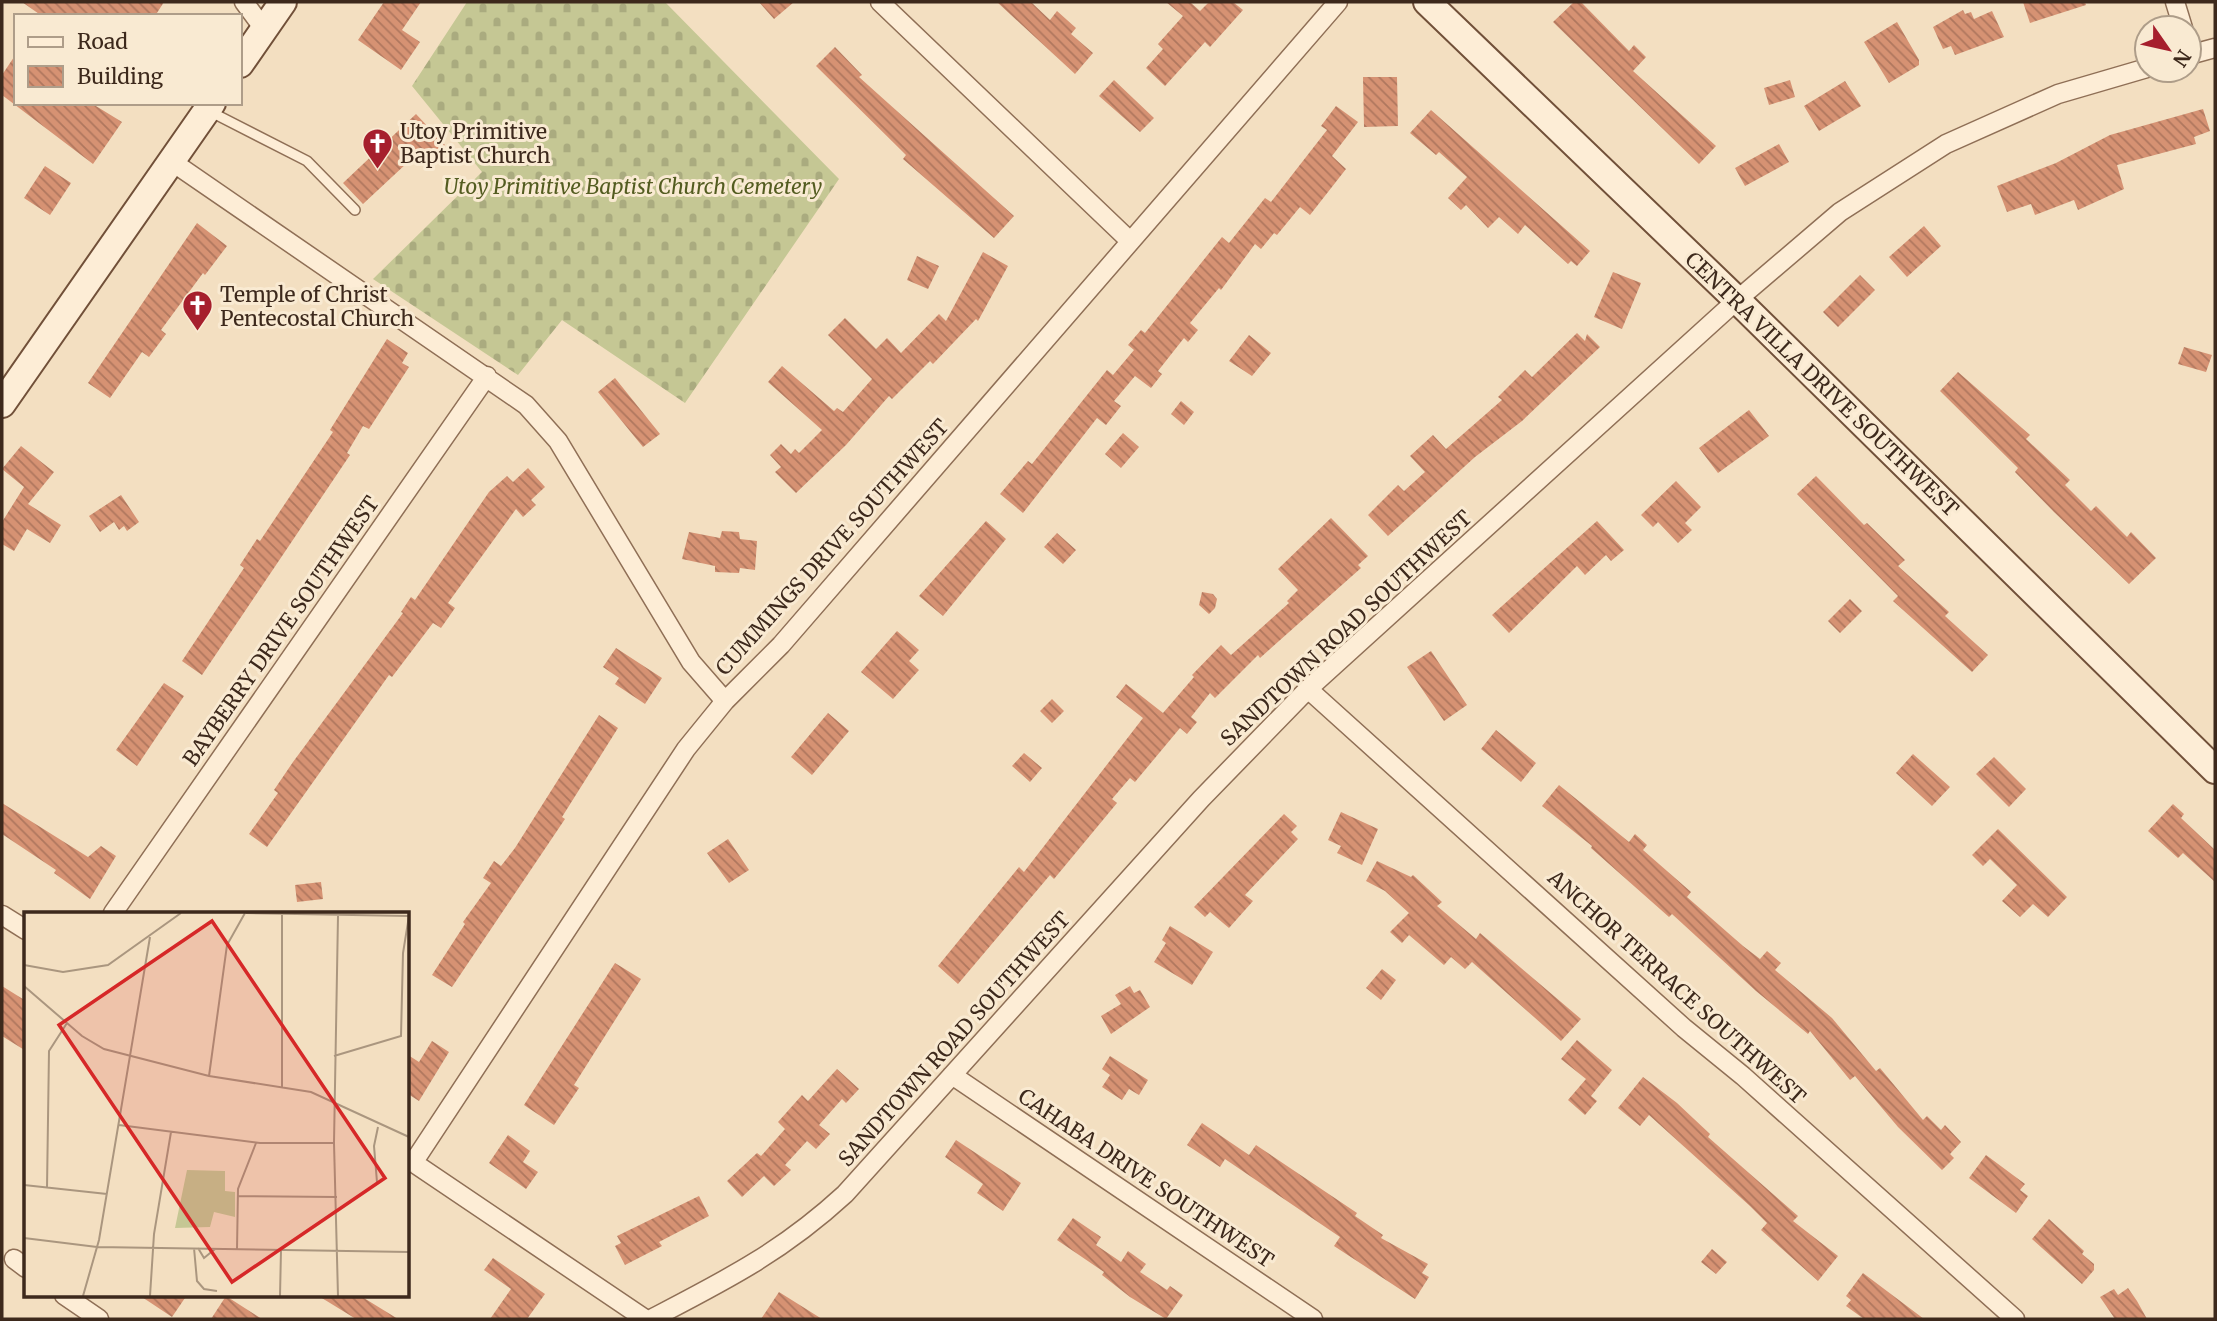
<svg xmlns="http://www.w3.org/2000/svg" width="2217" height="1321" font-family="Merriweather,serif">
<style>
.cemetery{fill:url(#cemetery-stones)}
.building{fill:url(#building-back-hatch)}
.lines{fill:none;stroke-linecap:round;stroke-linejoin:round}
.lane-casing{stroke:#8f6f56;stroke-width:12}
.street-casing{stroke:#8f6f56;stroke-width:21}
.secondary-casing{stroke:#715039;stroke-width:30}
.lane{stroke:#fdedd6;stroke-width:9}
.street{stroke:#fdedd6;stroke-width:18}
.secondary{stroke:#fdedd6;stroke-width:26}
.labels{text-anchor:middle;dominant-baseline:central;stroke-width:6;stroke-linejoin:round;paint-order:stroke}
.poi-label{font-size:21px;fill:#3d291c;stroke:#f9ead2;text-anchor:start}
.park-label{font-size:21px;font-style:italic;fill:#535c20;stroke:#f9ead2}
.street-label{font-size:21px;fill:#3d291c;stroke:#f9ead2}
.inset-road{fill:none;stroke:#aa967f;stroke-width:2}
.view{fill:#d62828;fill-opacity:0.15;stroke:#d62828;stroke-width:3.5}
.inset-edge{fill:none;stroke:#3d291c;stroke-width:3.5}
</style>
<defs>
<pattern id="cemetery-stones" width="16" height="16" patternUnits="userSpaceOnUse" patternTransform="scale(1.75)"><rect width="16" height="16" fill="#c5c794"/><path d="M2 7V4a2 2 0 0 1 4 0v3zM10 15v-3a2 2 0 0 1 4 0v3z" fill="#aaab7f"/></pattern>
<pattern id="building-back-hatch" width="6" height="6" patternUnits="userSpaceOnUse" patternTransform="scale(1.75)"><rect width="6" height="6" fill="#d69273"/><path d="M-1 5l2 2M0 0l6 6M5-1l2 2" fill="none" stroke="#af775e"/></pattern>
</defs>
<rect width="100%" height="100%" fill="#f3dfc1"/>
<path class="cemetery" d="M467 2H665L839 179 685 403 562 320 518 375 373 279 482 172 412 86Z"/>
<path class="building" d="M22 2H164L155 16H42Z
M384 2H421L402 30 420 42 401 70 358 40Z
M759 2H794L774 19Z
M997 2H1031L1050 20 1057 11 1076 28 1071 34 1093 53 1075 74Z
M1166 2H1190L1200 11 1209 2H1233L1243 10 1210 47 1205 42 1165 86 1146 68 1163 49 1158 44 1183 16Z
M1574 2H1581L1629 51 1634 45 1646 57 1633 71 1716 146 1699 164 1553 22Z
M2023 2H2085L2086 5 2030 23Z
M1963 10 1965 14 1971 12 1974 19 1992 11 2004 37 1955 55 1951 46 1943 49 1933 27Z
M1897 22 1919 60V65L1889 83 1864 42Z
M835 47 862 75 859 77 1014 216 994 238 903 159 906 155 816 66Z
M16 54V103H91L122 122 93 164 2 95V75Z
M1363 77H1397L1398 126 1364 127Z
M1114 80 1154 118 1140 132 1099 96Z
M1790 80 1795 97 1769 105 1764 88Z
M1845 81 1861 106 1819 131 1804 106Z
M1336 106 1358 122 1332 156 1346 169 1310 215 1300 207 1277 235 1274 233 1261 249 1255 244 1221 290 1219 288 1190 323 1198 330 1188 342 1184 338 1158 371 1162 374 1151 388 1135 376 1114 401 1121 406 1106 425 1097 418 1023 513 1000 494 1028 461 1032 464 1107 370 1113 375 1134 350 1128 345 1141 330 1145 333 1222 237 1229 243 1265 198 1271 202 1327 130 1321 126Z
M2203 109 2210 131 2194 137 2196 144 2117 165 2124 189 2078 210 2074 200 2035 215 2031 204 2007 212 1997 186 2056 163 2110 135Z
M1431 110 1590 251 1577 266 1571 261 1568 264 1525 225 1518 234 1499 217 1488 228 1466 205 1461 210 1448 198 1467 177 1439 152 1436 155 1410 133Z
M416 114 445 145 431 158 422 149 363 204 343 183Z
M1779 144 1789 162 1745 186 1735 168Z
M45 166 71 183 50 215 24 198Z
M197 223 227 246 205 275 203 273 161 330 166 334 149 357 142 352 110 398 88 383Z
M1924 226 1941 246 1907 277 1889 257Z
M983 252 1008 266 978 321 976 319 933 364 930 361 892 399 889 396 846 445 796 493 775 472 781 467 770 455 781 444 791 454 795 449 799 453 822 430 768 382 782 366 834 411 837 408 843 412 872 379 828 335 845 318 876 349 887 338 901 353 939 314 946 321Z
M917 256 939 266 928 289 907 280Z
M1613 272 1641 283 1622 329 1594 317Z
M1860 275 1875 290 1838 327 1823 312Z
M1577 333 1585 341 1587 334 1600 347 1522 421 1475 457 1388 536 1368 515 1398 485 1404 491 1425 472 1410 456 1433 435 1446 449 1502 400 1498 397 1525 370 1532 377Z
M1249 335 1271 353 1252 376 1229 361Z
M387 339 408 353 402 363 409 367 369 429 363 426 347 453 350 455 202 675 182 661 244 568 240 565 257 539 260 541 333 432 330 430Z
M2184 347 2212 355 2206 372 2178 364Z
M1958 372 2030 435 2026 439 2070 480 2065 485 2091 511 2096 506 2127 537 2131 532 2156 558 2129 584 2054 512 2015 472 2018 468 1940 391Z
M615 378 660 434 643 447 598 392Z
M1181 401 1194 412 1184 425 1171 414Z
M1749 410 1769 436 1718 473 1699 448Z
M1123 433 1139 447 1121 468 1105 454Z
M21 446 54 472 28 504 61 525 50 543 27 529 14 551 2 544V522L24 487 2 469Z
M528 468 545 487 531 500 536 505 523 517 516 509 448 603 455 608 441 628 433 623 392 677 389 675 267 847 249 834 278 793 274 790 293 762 403 613 401 612 411 597 415 600 489 492 507 476 513 482Z
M1816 476 1864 525 1867 523 1905 560 1898 566 1949 612 1945 616 1988 655 1972 672 1893 601 1898 596 1797 494Z
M1676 481 1701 507 1685 523 1692 530 1678 543 1658 522 1653 527 1641 515Z
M121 495 139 522 127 531 124 526 119 530 114 522 100 532 89 516Z
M1331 518 1368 556 1358 565 1361 568 1260 658 1258 655 1215 698 1210 693 1191 717 1197 722 1187 734 1180 728 1135 782 1130 778 1112 799 1117 803 1054 879 1050 875 958 984 938 966 1019 867 1024 872 1143 718 1116 697 1126 684 1163 713 1194 677 1192 675 1221 645 1231 655 1289 603 1287 601 1298 590 1278 569Z
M986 521 1006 539 943 616 919 596Z
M1597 521 1624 550 1611 561 1606 555 1585 575 1577 566 1509 633 1492 615Z
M722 531 739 532 740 539 757 541 755 570 740 568 739 573 715 572V566L682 559 689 532 720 538Z
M1057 533 1076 550 1063 564 1044 547Z
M1202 592 1213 594 1217 599 1215 608 1209 614 1199 605Z
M1850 599 1862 611 1840 633 1828 621Z
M897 631 919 650 909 661 919 670 893 699 861 672Z
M616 648 662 678 645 704 615 684 619 678 603 667Z
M1431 651 1467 705 1444 721 1407 667Z
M164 683 184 696 137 766 116 750Z
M1052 699 1064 711 1052 723 1040 711Z
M828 713 849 731 812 775 791 757Z
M599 715 618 728 562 817 565 819 452 987 432 975 465 924 463 922 491 883 483 878 494 861 501 866 515 848Z
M1496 730 1536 763 1521 782 1481 749Z
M1024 753 1042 768 1030 782 1012 766Z
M1913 754 1950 787 1932 806 1896 773Z
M1994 757 2026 789 2009 807 1976 774Z
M1559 785 1629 842 1635 834 1647 845 1643 850 1691 892 1687 897 1743 946 1760 959 1767 951 1781 963 1775 970 1832 1018 1876 1071 1880 1068 1923 1120 1927 1116 1941 1130 1945 1125 1961 1142 1950 1154 1954 1158 1942 1170 1898 1127 1855 1076 1850 1080 1810 1031 1808 1034 1756 991 1672 914 1669 917 1591 848 1592 846 1542 806Z
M2 803 88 857 101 846 116 856 90 899 54 873 56 870 2 834Z
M2173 804 2184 814 2181 818 2215 850V882L2183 853 2178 858 2148 831Z
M1341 812 1378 829 1362 865 1337 853 1341 846 1328 840Z
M1284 814 1297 826 1291 832 1298 839 1245 895 1253 901 1229 928 1210 912 1205 917 1194 907Z
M1998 829 2067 897 2048 917 2033 904 2020 917 2002 901 2017 885 1990 859 1983 866 1972 855Z
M728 839 749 870 729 883 707 853Z
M1377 861 1411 877 1413 875 1442 902 1437 906 1476 939 1480 933 1581 1019 1561 1041 1472 962 1465 969 1451 957 1444 965 1409 935 1402 943 1390 932 1409 913 1385 891 1366 881Z
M321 882 323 899 297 902 295 885Z
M1170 926 1213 952 1192 985 1154 962 1166 943 1162 940Z
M615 963 641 979 574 1085 579 1088 554 1125 524 1105Z
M1382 969 1396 980 1381 1000 1366 988Z
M2 986 26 1001V1051L2 1036Z
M1130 986 1134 993 1140 990 1150 1007 1111 1034 1101 1016 1121 1004 1115 995Z
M1577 1040 1612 1070 1591 1096 1597 1101 1585 1115 1568 1100 1586 1079 1561 1059Z
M432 1041 449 1052 419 1101 408 1094V1055L419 1062Z
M1110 1056 1148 1080 1139 1095 1129 1089 1122 1100 1102 1087 1110 1075 1102 1069Z
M837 1069 859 1089 846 1103 842 1099 819 1125 830 1134 816 1149 807 1141 785 1165 791 1170 774 1186 764 1176 742 1197 727 1181 757 1153 761 1156 785 1129 778 1122 802 1095 808 1101Z
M1643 1077 1677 1103 1710 1134 1708 1137 1798 1216 1793 1221 1838 1256 1818 1281 1761 1230 1767 1223 1750 1206 1649 1115 1640 1126 1618 1108Z
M1202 1123 1249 1155 1256 1145 1357 1213 1355 1216 1383 1235 1381 1238 1428 1264 1422 1273 1429 1277 1415 1299 1334 1246 1340 1237 1225 1159 1220 1167 1187 1145Z
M508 1135 530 1151 523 1162 538 1172 526 1189 489 1163Z
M956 1140 1021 1183 1003 1211 977 1193 983 1184 945 1157Z
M1986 1155 2025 1184 2020 1190 2028 1196 2016 1213 1969 1178Z
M699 1196 709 1216 659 1242 662 1246 625 1265 615 1246 621 1243 617 1236Z
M1073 1218 1101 1237 1096 1245 1121 1262 1128 1251 1146 1264 1140 1272 1167 1290 1170 1286 1183 1295 1166 1319 1130 1297 1102 1275 1104 1272 1057 1240Z
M2049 1219 2084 1251 2082 1254 2094 1264V1270L2082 1284 2032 1239Z
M1712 1249 1727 1262 1716 1274 1701 1262Z
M493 1258 545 1294 527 1319H490L511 1289 484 1270Z
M1863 1273 1924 1319H1864L1846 1306 1851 1300 1846 1296Z
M2128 1288 2137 1301 2147 1319H2115L2100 1297 2114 1289 2118 1295Z
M779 1292 822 1319H761Z
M139 1295H187L172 1317Z
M317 1295H359L398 1319H356Z
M226 1296 262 1319H211Z"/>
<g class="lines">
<defs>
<path id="lane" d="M211 112 307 161 355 210"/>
<path id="street" d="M244 2 264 29
M880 2 1130 241
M2175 2 2183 28
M2189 55 2215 48
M171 161 526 405 558 441 691 662 725 701
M1308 689 1684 1028 1743 1076 2015 1319
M113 913 487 376
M2 915 26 930
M952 1075 1313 1319
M408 1159 645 1319
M413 1163 686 749 725 701 781 645 1338 2
M14 1259 26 1268
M64 1295 99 1319
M651 1319C726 1280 782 1252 845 1194L1201 799 1308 689 1737 300 1840 212 1946 144 2058 94 2147 68"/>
<path id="secondary" d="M1427 2 1737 300 2215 770
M240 64 283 2
M2 404 212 103"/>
</defs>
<use href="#lane" class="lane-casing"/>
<use href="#street" class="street-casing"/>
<use href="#secondary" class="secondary-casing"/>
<use href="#lane" class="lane"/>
<use href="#street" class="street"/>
<use href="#secondary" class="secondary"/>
</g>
<defs>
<symbol id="church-pin" viewBox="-11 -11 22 30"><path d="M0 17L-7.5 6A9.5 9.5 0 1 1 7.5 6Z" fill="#a61f2d" stroke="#f9ead2"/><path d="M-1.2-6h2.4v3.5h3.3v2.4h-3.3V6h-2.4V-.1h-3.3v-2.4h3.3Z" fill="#fff"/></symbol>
</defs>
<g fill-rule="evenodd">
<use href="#church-pin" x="360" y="126" width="35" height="47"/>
<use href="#church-pin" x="180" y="288" width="35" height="47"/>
</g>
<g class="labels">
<g class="poi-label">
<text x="400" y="131">Utoy Primitive<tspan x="400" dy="24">Baptist Church</tspan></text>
<text x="220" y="294">Temple of Christ<tspan x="220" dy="24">Pentecostal Church</tspan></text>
</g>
<g class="park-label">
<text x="633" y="186">Utoy Primitive Baptist Church Cemetery</text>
</g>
<g class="street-label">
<text transform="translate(1822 384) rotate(44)">CENTRA VILLA DRIVE SOUTHWEST</text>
<text transform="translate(832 547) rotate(-48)">CUMMINGS DRIVE SOUTHWEST</text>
<text transform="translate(1346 628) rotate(-43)">SANDTOWN ROAD SOUTHWEST</text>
<text transform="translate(281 631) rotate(-55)">BAYBERRY DRIVE SOUTHWEST</text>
<text transform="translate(1677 987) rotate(42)">ANCHOR TERRACE SOUTHWEST</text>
<text transform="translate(954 1039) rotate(-48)">SANDTOWN ROAD SOUTHWEST</text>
<text transform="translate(1146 1178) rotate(34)">CAHABA DRIVE SOUTHWEST</text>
</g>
</g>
<g transform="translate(24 912)">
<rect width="385" height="385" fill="#f3dfc1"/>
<path d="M163 258 201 259V279L211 280V305L190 300 186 315 151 316Z" fill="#c5c794"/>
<path class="inset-road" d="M222 1 385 4M0 53 39 60 84 53 157 1M0 74 58 124 80 137 185 164 287 180 385 225M310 144 377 124 379 41 385 4M185 164 203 33 221 1M258 175V3M95 213 236 231H310M353 270 350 234 354 215M0 273 83 282M23 276 25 139 43 111M213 284 313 285M0 326 73 335 385 340M170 336 173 369 180 377 193 379M174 336 180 346 191 337M213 337 214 277 232 231M59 384 75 328 126 25M126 384 130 322 147 220M256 384 257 338M314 384 310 231 314 4"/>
<path class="view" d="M188 9 361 266 208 370 35 113Z"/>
<rect width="385" height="385" class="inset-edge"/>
</g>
<rect width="2217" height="1321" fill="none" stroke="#3d291c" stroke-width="7"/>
<rect x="14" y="14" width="228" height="91" fill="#f9ead2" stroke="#ae9d89" stroke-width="2"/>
<rect x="28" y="37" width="35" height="10" fill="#fdedd6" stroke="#ae9d89" stroke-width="2"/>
<text x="77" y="49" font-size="21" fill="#3d291c">Road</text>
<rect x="28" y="66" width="35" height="21" fill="url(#building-back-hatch)" stroke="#ae9d89" stroke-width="2"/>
<text x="77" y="84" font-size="21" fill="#3d291c">Building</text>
<g transform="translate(2168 49) rotate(124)"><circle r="33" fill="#f9ead2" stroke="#ae9d89" stroke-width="2"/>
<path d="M0-5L12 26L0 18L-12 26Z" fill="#a61f2d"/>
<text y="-10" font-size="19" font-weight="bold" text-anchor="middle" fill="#3d291c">N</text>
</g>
</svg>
